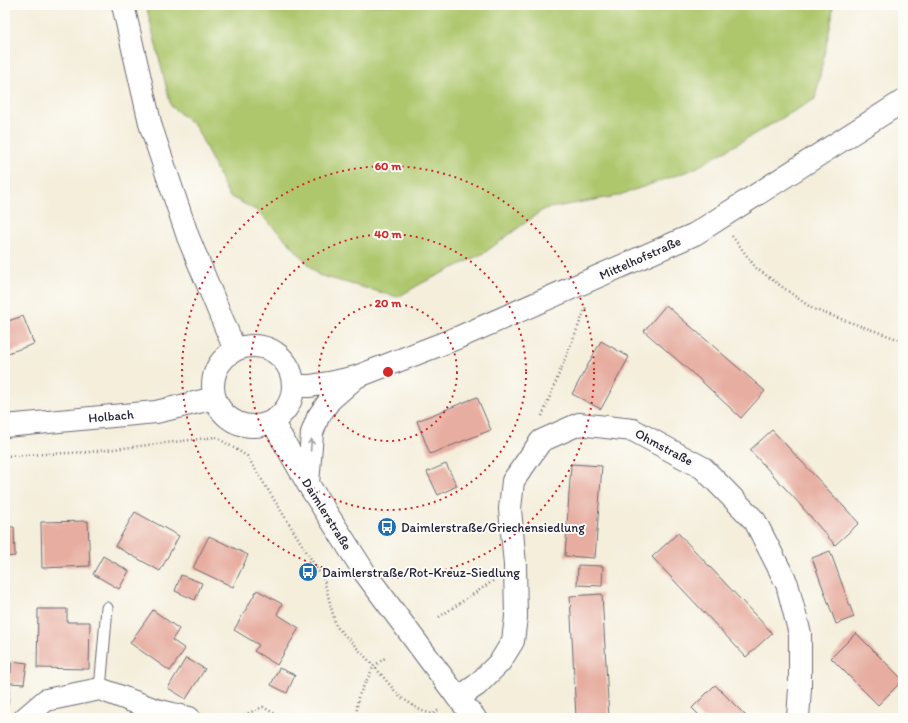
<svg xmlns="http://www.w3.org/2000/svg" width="908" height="723" font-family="Itim,sans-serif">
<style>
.green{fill:#aec76d;stroke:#687454}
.building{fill:#e7ada0}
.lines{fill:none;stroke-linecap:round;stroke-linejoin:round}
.lane-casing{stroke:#6c6973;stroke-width:13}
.street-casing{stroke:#6c6973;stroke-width:24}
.secondary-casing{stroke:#6c6973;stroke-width:24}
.path{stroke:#6c6973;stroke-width:2.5;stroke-dasharray:1 3;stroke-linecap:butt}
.lane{stroke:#fff;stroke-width:11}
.street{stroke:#fff;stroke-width:22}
.secondary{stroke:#fff;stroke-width:22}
.oneway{stroke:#9c9ca7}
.ring{fill:none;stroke:#d62828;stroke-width:2;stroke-dasharray:2 4}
.labels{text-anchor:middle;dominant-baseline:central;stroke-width:4;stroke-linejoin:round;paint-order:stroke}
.street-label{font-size:13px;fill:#22223b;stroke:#fdfcf7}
.poi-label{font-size:13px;fill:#22223b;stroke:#fdfcf7;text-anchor:start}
.centre{fill:#d62828;stroke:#fdfcf7;stroke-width:2}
.ring-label{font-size:12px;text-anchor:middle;font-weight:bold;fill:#d62828;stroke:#fdfcf7;stroke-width:4;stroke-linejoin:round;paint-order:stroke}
</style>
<rect width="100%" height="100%" fill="#fdfcf7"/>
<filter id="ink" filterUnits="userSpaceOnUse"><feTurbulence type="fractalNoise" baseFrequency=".025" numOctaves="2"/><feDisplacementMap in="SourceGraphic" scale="8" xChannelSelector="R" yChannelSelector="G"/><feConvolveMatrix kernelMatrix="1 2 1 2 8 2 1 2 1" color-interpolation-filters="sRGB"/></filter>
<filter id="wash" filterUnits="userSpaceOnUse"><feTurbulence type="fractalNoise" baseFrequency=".012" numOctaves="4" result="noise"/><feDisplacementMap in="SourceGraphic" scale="16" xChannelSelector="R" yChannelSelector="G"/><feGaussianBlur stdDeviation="0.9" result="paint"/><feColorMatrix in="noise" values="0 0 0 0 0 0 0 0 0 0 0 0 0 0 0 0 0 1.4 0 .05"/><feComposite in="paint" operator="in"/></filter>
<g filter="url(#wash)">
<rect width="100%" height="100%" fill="#f4eedb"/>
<path class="green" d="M146 5H833L832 18 815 99 694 169 617 196 544 209 484 253 422 283 398 297 318 275 291 245 256 210 229 196 196 127 171 106Z"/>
<g id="blocks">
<path class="building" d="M666 305 765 391 741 418 697 377 644 331Z
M23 316 34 344 5 354V322Z
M601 341 629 357 601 409 572 394Z
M477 397 491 430 430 454 417 421Z
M772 430 859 523 835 545 796 500 750 450Z
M446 464 457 486 438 495 427 472Z
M571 464 602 466 595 558 565 556Z
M135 512 179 536 160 571 115 546Z
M88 521 90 566 42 568 41 522Z
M5 527H14L15 556 5 557Z
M678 533 772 633 746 657 652 557Z
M209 536 248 555 233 587 193 568Z
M830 551 854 617 836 624 812 558Z
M103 556 129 571 119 589 93 574Z
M578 565 603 566 602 586 577 585Z
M181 575 202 583 195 600 175 591Z
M257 590 282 604 277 614 299 628 277 665 254 651 259 645 234 630Z
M602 594 609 718H576L570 596Z
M38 609H67V622H90L89 669 37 668Z
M153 610 179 629 172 640 185 649 170 671 130 643Z
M856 633 903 680 878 705 831 658Z
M186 658 205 669 186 699 168 688Z
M12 661 27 663 24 684 10 683 8 705H5V672L11 673Z
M279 668 295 675 287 693 271 685Z
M715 685 748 718H702L692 708Z"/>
</g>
</g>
<g filter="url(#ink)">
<use href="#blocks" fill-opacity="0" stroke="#6c6973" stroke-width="1"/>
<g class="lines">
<defs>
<path id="lane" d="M100 689 107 608"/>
<path id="street" d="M458 698 477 685 500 662 513 641 516 617 515 565 510 509 513 481 541 441 579 424 633 430 703 468 755 521 787 584 800 634V688L798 718
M25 718 46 700 100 689 156 710 189 718"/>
<path id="secondary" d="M123 5 151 127 188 237 235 350
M213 386a40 40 0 1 1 80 0a40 40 0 1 1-80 0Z
M293 386H310L334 382 356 377 457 338 695 234 903 101
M272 421 308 484 365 573 458 698 475 718
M5 426 156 412 215 398
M308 484 312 433 318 417 330 400 354 379"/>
</defs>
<use href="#lane" class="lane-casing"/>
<use href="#street" class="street-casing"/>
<use href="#secondary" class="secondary-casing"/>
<path class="path" d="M732 236 756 268 813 309 903 341
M542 416 586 307V306
M5 456 89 452 216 437 247 456 324 580 336 626 374 666 400 697 422 711 433 714 439 710
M439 617 493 581
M237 718 263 707 282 718
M356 718 358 697 374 666 385 658"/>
<use href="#lane" class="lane"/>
<use href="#street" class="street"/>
<use href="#secondary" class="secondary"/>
</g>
<defs><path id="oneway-shaft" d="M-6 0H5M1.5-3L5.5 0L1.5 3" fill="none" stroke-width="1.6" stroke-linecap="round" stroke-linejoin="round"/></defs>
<use class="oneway" href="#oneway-shaft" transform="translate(311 445) rotate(-86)"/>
</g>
<g class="ring">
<circle cx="388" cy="372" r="69"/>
<circle cx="388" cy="372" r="138"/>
<circle cx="388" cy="372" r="206"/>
</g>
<defs>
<symbol id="bus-disc" viewBox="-11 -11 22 22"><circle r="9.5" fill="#1f6fb2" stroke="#fdfcf7"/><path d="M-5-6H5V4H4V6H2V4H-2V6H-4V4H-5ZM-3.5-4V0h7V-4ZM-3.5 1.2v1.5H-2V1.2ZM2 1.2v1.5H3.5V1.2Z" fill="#fff"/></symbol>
</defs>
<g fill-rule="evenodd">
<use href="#bus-disc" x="376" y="516" width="22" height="22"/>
<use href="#bus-disc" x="297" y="561" width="22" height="22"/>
</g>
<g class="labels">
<g class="street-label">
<text transform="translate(640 258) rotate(-24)">Mittelhofstraße</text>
<text transform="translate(111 416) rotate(-5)">Holbach</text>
<text transform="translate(664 447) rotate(28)">Ohmstraße</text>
<text transform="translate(327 514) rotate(58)">Daimlerstraße</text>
</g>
<g class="poi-label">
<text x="401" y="527">Daimlerstraße/Griechensiedlung</text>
<text x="322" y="572">Daimlerstraße/Rot-Kreuz-Siedlung</text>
</g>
</g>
<circle cx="388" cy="372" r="6" class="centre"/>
<g class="ring-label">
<text x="388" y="170">60 m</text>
<text x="388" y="238">40 m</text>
<text x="388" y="307">20 m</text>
</g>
<rect width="908" height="723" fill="none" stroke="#fdfcf7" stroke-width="20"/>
</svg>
